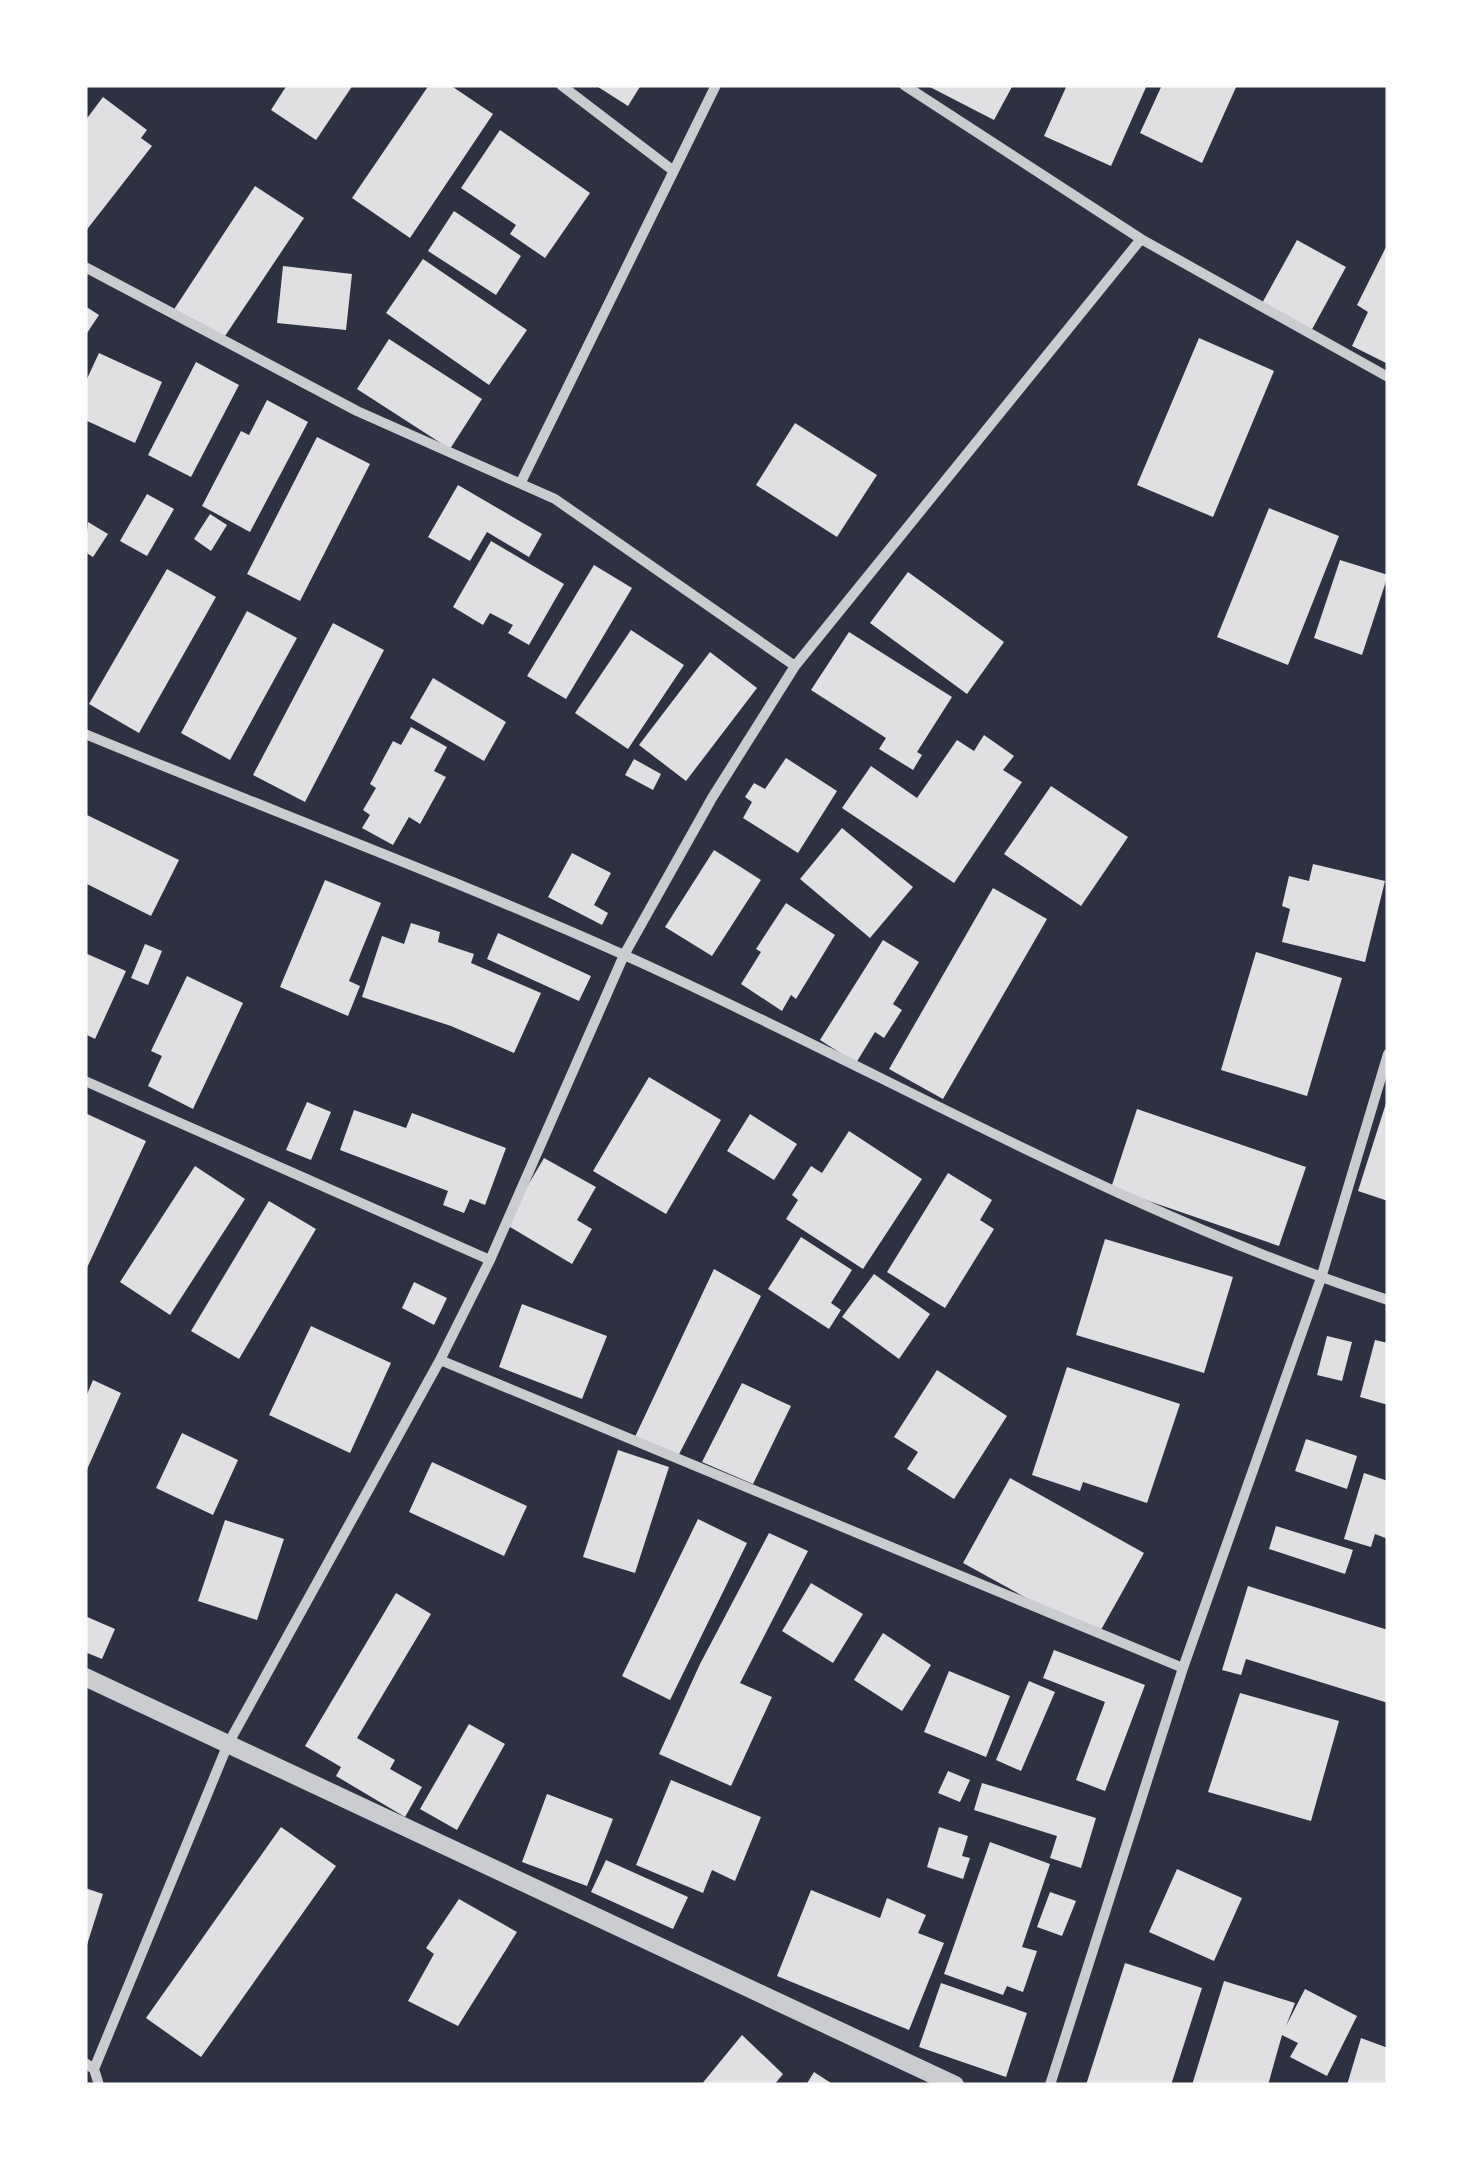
<svg xmlns="http://www.w3.org/2000/svg" width="1473" height="2170" font-family="'PT Sans Narrow',sans-serif">
<style>
.building{fill:#e0e0e3}
.lines{fill:none;stroke-linecap:round;stroke-linejoin:round}
.minor{stroke:#caccd0;stroke-width:10}
.tertiary{stroke:#caccd0;stroke-width:18}
</style>
<rect width="100%" height="100%" fill="#2d3142"/>
<path class="building" d="M287 85H353L316 140 271 110Z
M429 85H450L493 114 410 238 352 198Z
M595 85H641L628 106Z
M926 85H1013L994 120Z
M1067 85H1147L1111 166 1044 136Z
M1162 85H1237L1202 163 1140 133Z
M103 97 147 130 141 138 152 146 85 232V121Z
M500 130 590 193 545 258 510 234 516 225 461 188Z
M255 186 304 218 221 342 173 311Z
M454 211 521 256 496 295 428 251Z
M1297 240 1346 267 1310 333 1261 305Z
M1388 243V364L1352 346 1368 312 1357 305Z
M423 259 527 330 489 385 386 313Z
M283 266 352 274 346 330 277 323Z
M85 306 99 315 85 336Z
M1199 338 1274 371 1213 517 1137 485Z
M389 339 482 399 450 449 357 389Z
M99 353 162 382 135 443 85 420V383Z
M196 362 239 385 191 477 148 455Z
M267 400 308 422 250 532 202 506 241 431 249 435Z
M795 423 877 475 837 537 756 485Z
M317 437 370 464 300 601 247 574Z
M458 485 542 534 529 557 487 532 470 561 428 537Z
M147 494 174 509 147 556 120 541Z
M1269 508 1339 536 1288 665 1217 637Z
M210 514 227 525 211 551 194 539Z
M88 522 108 534 93 557 85 552Z
M491 541 564 584 529 645 508 633 513 625 490 613 483 625 453 607Z
M1340 560 1388 575 1362 655 1314 638Z
M594 565 632 588 566 699 527 676Z
M167 569 216 597 139 733 89 704Z
M908 572 1004 642 967 694 870 623Z
M247 611 297 638 230 760 181 733Z
M333 623 384 650 305 802 253 775Z
M631 630 684 665 628 749 575 713Z
M849 632 952 697 917 752 922 755 913 770 879 749 886 738 811 690Z
M710 652 757 688 686 781 639 745Z
M433 678 506 722 484 761 410 718Z
M411 727 447 747 434 771 446 777 420 824 409 817 393 845 362 828 370 815 363 810 376 788 370 784 393 741 401 745Z
M984 735 1014 756 1003 770 1022 782 954 883 842 808 871 766 917 798 957 740 974 751Z
M786 758 837 791 798 853 743 818 752 802 745 797 754 783 765 789Z
M634 759 661 774 653 790 625 775Z
M1051 786 1128 837 1081 906 1004 854Z
M85 814 179 860 151 916 85 883Z
M842 828 913 887 870 938 800 879Z
M714 850 761 880 712 956 665 927Z
M572 853 611 873 594 905 608 913 602 925 548 897Z
M1313 864 1385 881 1365 962 1282 942 1290 909 1282 906 1289 876 1309 881Z
M325 880 381 903 349 981 360 986 348 1016 280 987Z
M993 888 1047 919 943 1099 889 1069Z
M786 903 835 935 796 999 791 995 782 1011 741 984 761 952 756 949Z
M411 923 440 932 438 942 474 954 471 963 541 993 514 1053 451 1026 362 997 382 936 404 944Z
M498 933 591 976 579 1001 487 959Z
M883 940 919 962 893 1004 902 1010 884 1038 875 1032 856 1063 820 1040Z
M145 944 162 951 148 985 131 978Z
M1256 952 1342 978 1307 1096 1221 1070Z
M85 953 126 971 95 1039 85 1034Z
M187 976 243 1003 193 1109 148 1086 162 1056 151 1051Z
M649 1077 721 1120 666 1214 593 1171Z
M1388 1097V1201L1358 1191Z
M307 1102 331 1112 311 1160 286 1150Z
M1137 1109 1306 1167 1279 1246 1111 1188Z
M354 1110 406 1128 412 1113 506 1148 485 1205 470 1199 464 1213 443 1205 448 1191 340 1150Z
M85 1113 146 1141 85 1272Z
M750 1114 797 1144 774 1180 727 1151Z
M849 1131 922 1179 863 1269 786 1219 798 1200 792 1195 811 1166 822 1173Z
M544 1158 596 1187 577 1220 592 1229 572 1264 505 1224Z
M195 1166 245 1199 170 1315 120 1282Z
M948 1173 992 1200 980 1220 994 1229 945 1308 887 1272Z
M269 1201 316 1229 239 1359 191 1331Z
M801 1237 852 1270 831 1303 841 1310 829 1329 768 1289Z
M1105 1239 1233 1277 1204 1373 1076 1335Z
M714 1269 761 1296 676 1460 634 1439Z
M874 1274 930 1314 899 1359 842 1317Z
M414 1282 447 1298 434 1325 402 1308Z
M522 1304 607 1336 582 1399 499 1367Z
M311 1326 391 1363 350 1453 269 1415Z
M1327 1336 1352 1342 1342 1381 1317 1375Z
M1375 1340 1388 1343V1405L1360 1397Z
M1067 1367 1180 1404 1147 1503 1083 1482 1080 1491 1032 1475Z
M937 1370 1007 1416 954 1499 907 1469 918 1452 894 1437Z
M93 1380 121 1393 85 1474V1399Z
M742 1383 791 1406 753 1484 702 1462Z
M182 1433 238 1460 213 1515 156 1488Z
M1306 1439 1357 1456 1347 1489 1295 1471Z
M618 1450 669 1467 635 1573 583 1557Z
M432 1462 527 1506 504 1556 409 1512Z
M1364 1473 1388 1481V1539L1375 1534 1371 1547 1344 1539Z
M1010 1478 1144 1553 1097 1637 963 1563Z
M698 1519 747 1543 670 1700 622 1676Z
M225 1520 284 1539 257 1620 198 1601Z
M1276 1526 1353 1550 1345 1574 1269 1549Z
M769 1533 808 1551 740 1683 772 1697 731 1786 659 1754 700 1664Z
M811 1583 863 1614 833 1663 782 1631Z
M1248 1586 1388 1630V1703L1246 1659 1241 1675 1222 1670Z
M396 1593 431 1614 357 1738 395 1760 390 1769 422 1787 405 1817 336 1776 341 1767 305 1746Z
M85 1616 115 1629 102 1659 85 1652Z
M883 1633 931 1665 902 1711 854 1680Z
M1054 1650 1145 1685 1105 1791 1076 1780 1105 1702 1043 1678Z
M949 1671 1010 1696 986 1757 924 1732Z
M1029 1681 1055 1692 1021 1771 996 1760Z
M1240 1693 1339 1721 1311 1821 1208 1792Z
M469 1724 505 1744 457 1830 420 1809Z
M948 1771 970 1780 960 1802 938 1793Z
M671 1780 761 1817 735 1881 712 1870 703 1893 636 1865Z
M982 1783 1096 1818 1081 1868 1050 1858 1057 1836 974 1810Z
M547 1794 613 1819 587 1886 522 1862Z
M281 1827 336 1866 201 2057 146 2018Z
M939 1827 968 1836 962 1856 970 1858 963 1879 927 1867Z
M990 1842 1050 1864 1022 1947 1037 1951 1023 1992 1007 1986 1003 1995 944 1974Z
M606 1860 688 1897 673 1929 591 1892Z
M1177 1869 1242 1898 1214 1961 1149 1932Z
M85 1888 103 1894 86 1948H85Z
M811 1890 880 1918 887 1898 926 1915 918 1933 944 1943 909 2030 777 1976Z
M1050 1892 1076 1901 1062 1936 1037 1927Z
M459 1899 517 1932 458 2026 408 2001 434 1954 426 1948Z
M1125 1963 1202 1988 1171 2085H1086Z
M1224 1981 1295 2003 1286 2026 1305 1989 1357 2016 1327 2076 1290 2057 1298 2043 1282 2035 1268 2085H1192Z
M941 1983 1027 2013 1006 2077 919 2047Z
M742 2035 783 2074 774 2085H701Z
M1361 2038 1388 2048V2085H1347Z
M814 2072 834 2085H806Z"/>
<g class="lines">
<path class="minor" d="M561 85 671 169
M904 85 1141 239 1388 377
M85 267 357 411 555 499 795 666
M521 482 716 85
M85 734C264 808 447 876 624 955 879 1069 1121 1213 1388 1300
M85 1081 490 1260
M440 1360 1183 1668
M85 2063 94 2069 99 2085
M94 2069 228 1744 440 1360 490 1260 624 955 712 798 795 666 1141 239
M1050 2085 1183 1668 1321 1278 1388 1054"/>
<path class="tertiary" d="M85 1677 955 2085"/>
</g>
<rect width="1473" height="2170" fill="none" stroke="#ffffff" stroke-width="175"/>
</svg>
